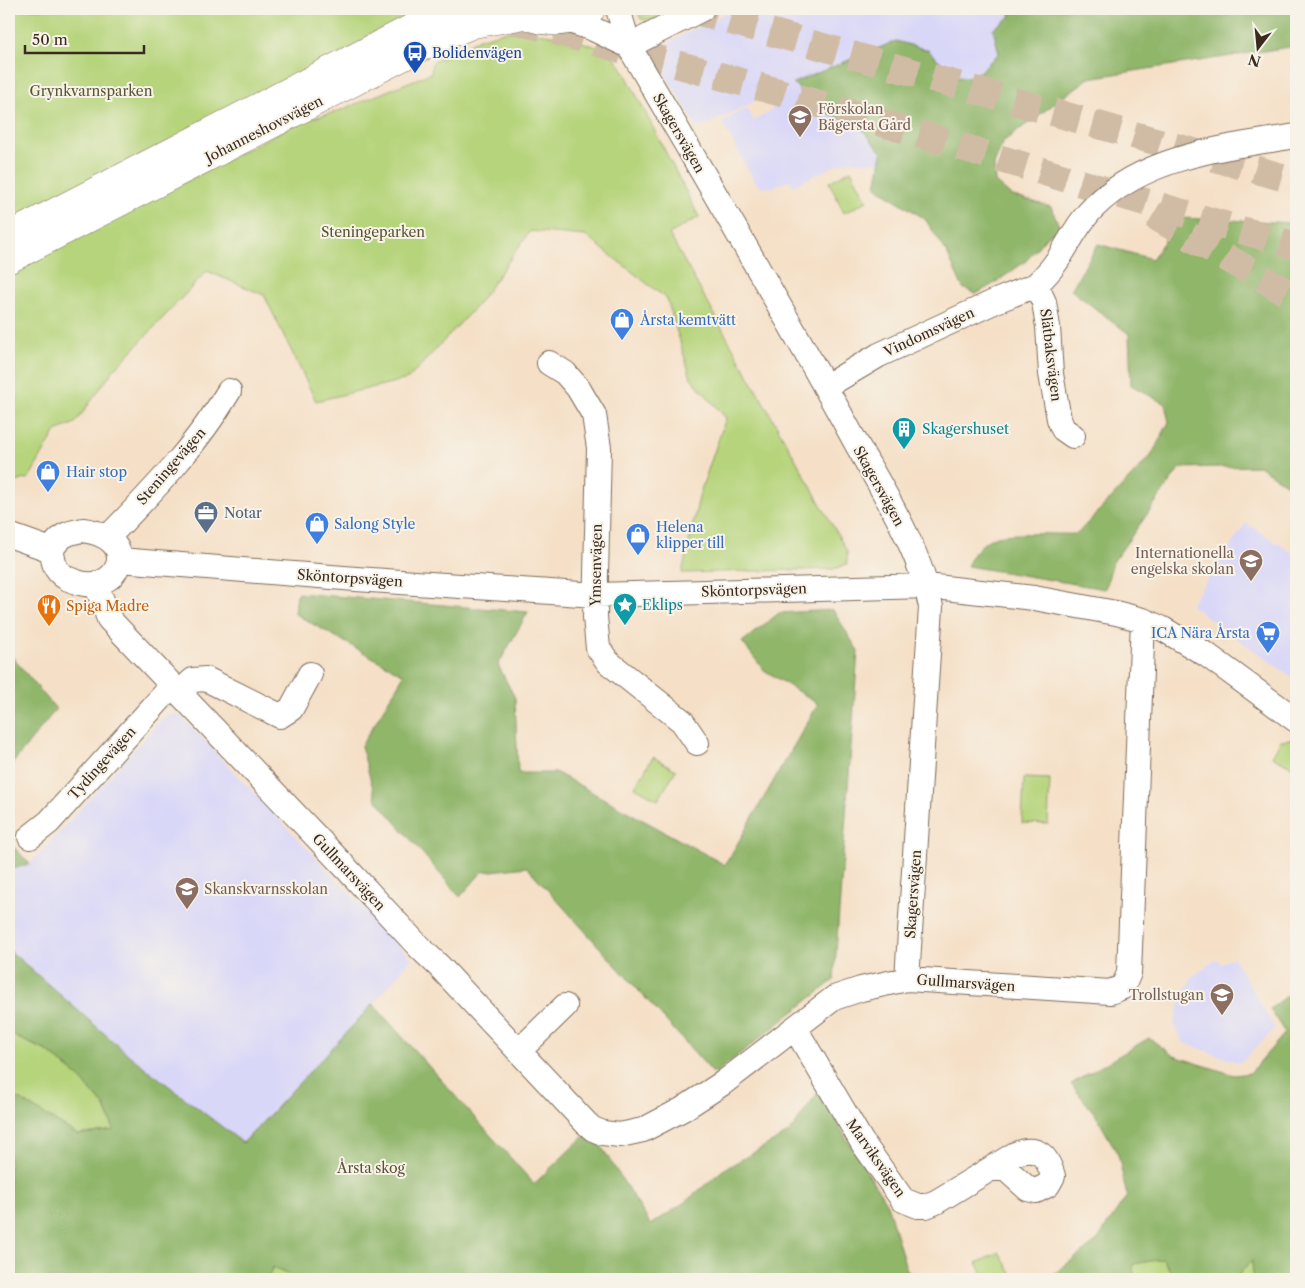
<svg xmlns="http://www.w3.org/2000/svg" width="1305" height="1288" font-family="'Libre Caslon Text',serif">
<style>
.built{fill:#d9d7f8}
.green{fill:#b6d47b;stroke:#787f4c}
.forest{fill:#90b66b;stroke:#667044}
.lines{fill:none;stroke-linecap:round;stroke-linejoin:round}
.highway-tunnel{stroke:#d0bca5;stroke-width:28;stroke-dasharray:28 14;stroke-linecap:butt}
.minor-casing{stroke:#7c6a59;stroke-width:26}
.major-casing{stroke:#7c6a59;stroke-width:29}
.minor{stroke:#fff;stroke-width:24}
.major{stroke:#fff;stroke-width:28}
.labels{text-anchor:middle;dominant-baseline:central;stroke-width:4;stroke-linejoin:round;paint-order:stroke}
.transit-label{font-size:14px;fill:#164399;stroke:#f7f3e8;text-anchor:start}
.park-label{font-size:14px;fill:#5a5435;stroke:#f7f3e8}
.education-label{font-size:14px;fill:#785e54;stroke:#f7f3e8;text-anchor:start}
.street-label{font-size:14px;fill:#3b2a1e;stroke:#f7f3e8}
.shop-label{font-size:14px;fill:#366cbe;stroke:#f7f3e8;text-anchor:start}
.culture-label{font-size:14px;fill:#0d838f;stroke:#f7f3e8;text-anchor:start}
.service-label{font-size:14px;fill:#4e5e75;stroke:#f7f3e8;text-anchor:start}
.food-label{font-size:14px;fill:#c56008;stroke:#f7f3e8;text-anchor:start}
</style>
<rect width="100%" height="100%" fill="#f7f3e8"/>
<filter id="ink" filterUnits="userSpaceOnUse"><feTurbulence type="fractalNoise" baseFrequency=".02" numOctaves="2"/><feDisplacementMap in="SourceGraphic" scale="10" xChannelSelector="R" yChannelSelector="G"/><feConvolveMatrix kernelMatrix="1 2 1 2 8 2 1 2 1" color-interpolation-filters="sRGB"/></filter>
<filter id="wash" filterUnits="userSpaceOnUse"><feTurbulence type="fractalNoise" baseFrequency=".0096" numOctaves="4" result="noise"/><feDisplacementMap in="SourceGraphic" scale="20" xChannelSelector="R" yChannelSelector="G"/><feGaussianBlur stdDeviation="1.12" result="paint"/><feColorMatrix in="noise" values="0 0 0 0 0 0 0 0 0 0 0 0 0 0 0 0 0 1.4 0 .05"/><feComposite in="paint" operator="in"/></filter>
<g filter="url(#wash)">
<rect width="100%" height="100%" fill="#f5e0c7"/>
<path class="built" d="M733 9H1008L1011 16 993 29 999 53 974 77 955 76 928 50 823 112 856 122 882 153 880 163 850 161 836 165 793 186 789 180 771 188 762 187 755 182 722 122 747 108 754 121 773 110 766 96 698 129 656 59 658 48Z
M1246 523 1296 555V680L1190 605Z
M167 714 180 715 412 959 373 1004 243 1143 130 1056 9 950V870L30 864Z
M1233 957 1275 1029 1240 1063 1184 1043 1174 1024 1181 998 1193 976 1217 959 1221 964Z"/>
<path class="green" d="M9 9H427L9 224Z
M641 9H677C665 15 655 23 641 19L639 15Z
M507 31C537 31 579 38 606 51 614 55 619 64 624 71L699 217 669 234 847 551V564L834 569 682 573 700 493 726 418 691 378 667 299 586 236 530 231 478 304 408 379 316 401 264 295 207 271 113 371 75 423 56 431 29 478 9 484V273L301 121 336 112 431 73 432 63 479 39Z
M851 170 867 201 844 213 829 182Z
M1291 739 1296 743V769L1272 756 1281 740Z
M653 757 676 770 658 800 635 787Z
M1024 778 1050 779 1048 824 1022 823Z
M9 1034 47 1051 78 1076 105 1107 115 1130 78 1135 9 1093Z
M999 1252 1014 1279H986L977 1263Z
M1163 1259 1175 1279H1134L1133 1264Z
M1252 1259 1253 1279H1235Z
M273 1267 303 1279H267Z"/>
<path class="forest" d="M1008 9H1296V46L1089 78 1004 141 994 164 995 182 1010 195 1051 207 1060 228 1047 236 1026 261 995 283 976 294 963 288 946 251 925 219 876 187 882 153 856 122 823 112 793 83 896 41 928 50 955 76 974 77 999 53 993 29 1011 16Z
M1180 218 1296 223V491L1259 466 1180 468 1113 562 1105 589 967 566C973 554 980 544 992 538 1004 531 1061 535 1077 534L1151 456 1169 422 1165 404 1131 385 1129 334 1071 290 1098 244 1152 259Z
M297 593 528 612 498 665 515 698 518 773H557L725 865 818 704 764 670 742 642 779 613 833 610 858 651 834 980 714 1074 527 867 482 872 460 897 376 799 361 746 404 675 295 614Z
M9 653 56 709 9 768Z
M9 842 30 864 9 870Z
M9 950 130 1056 243 1143 373 1004 534 1184 583 1137 601 1146 651 1225 685 1202 723 1170 790 1132 818 1092 887 1204 907 1271 921 1279H303L273 1267 267 1279H9V1093L78 1135 114 1130 105 1107 78 1076 47 1051 9 1034Z
M1296 989V1279H1253L1252 1260 1235 1279H1175L1163 1259 1133 1264 1134 1279H1047L1096 1242 1127 1196 1118 1154 1095 1114 1071 1084 1149 1038 1174 1056 1234 1075 1250 1073 1285 1033 1270 1009Z"/>
</g>
<g filter="url(#ink)">
<g class="lines">
<path class="highway-tunnel" d="M474 9 793 96 1114 193 1296 246
M689 9 1296 181
M1153 215 1296 298"/>
<defs>
<path id="minor" d="M618 9 629 46C703 174 778 300 849 430 879 486 919 544 931 607L907 979
M566 20 591 28 629 46
M629 46 702 9
M549 363 565 373 578 388 594 415 599 448 595 617 598 648 608 662 682 721 697 743
M825 387 879 355 996 301 1036 285
M1073 436 1063 429 1059 419 1051 374 1048 327 1044 302 1036 285C1042 279 1049 272 1054 265 1068 246 1077 223 1095 206 1147 155 1228 147 1296 136
M83 530C145 538 117 599 74 581 67 579 60 575 56 568 53 563 53 555 51 550 61 535 66 533 83 530Z
M9 535 51 550
M108 537C152 492 197 445 229 391
M120 560 356 579 596 595 927 586 1034 598 1116 613 1143 620 1163 629 1207 655 1296 720
M96 584 109 619 347 869 420 948 439 966 586 1123 593 1129 603 1133 620 1135 643 1130 683 1109 723 1083 834 998 861 989 907 979 1110 992 1123 987 1129 973 1143 620
M179 693 193 680 206 679 280 716 291 709 310 674
M30 837 49 822 172 686
M795 1028 862 1142 903 1200 918 1206H926L936 1202 1015 1154C1037 1145 1047 1155 1053 1176L1048 1185 1036 1191 1028 1189 1007 1170 995 1168
M519 1051 565 1006"/>
<path id="major" d="M516 9C538 24 569 27 591 9
M9 236 449 9
M9 259 439 38 473 24 525 15"/>
</defs>
<use href="#minor" class="minor-casing"/>
<use href="#major" class="major-casing"/>
<use href="#minor" class="minor"/>
<use href="#major" class="major"/>
</g>
</g>
<defs>
<symbol id="bus-pin" viewBox="-11 -11 22 30"><path d="M0 17L-7.5 6A9.5 9.5 0 1 1 7.5 6Z" fill="#1a4fb4" stroke="#f7f3e8"/><path d="M-5-6H5V4H4V6H2V4H-2V6H-4V4H-5ZM-3.5-4V0h7V-4ZM-3.5 1.2v1.5H-2V1.2ZM2 1.2v1.5H3.5V1.2Z" fill="#fff"/></symbol>
<symbol id="school-pin" viewBox="-11 -11 22 30"><path d="M0 17L-7.5 6A9.5 9.5 0 1 1 7.5 6Z" fill="#8d6e63" stroke="#f7f3e8"/><path d="M0-5L7-2L0 1L-7-2ZM-4 1L0 2.5L4 1V4Q0 6-4 4Z" fill="#fff"/></symbol>
<symbol id="shop-pin" viewBox="-11 -11 22 30"><path d="M0 17L-7.5 6A9.5 9.5 0 1 1 7.5 6Z" fill="#3f7fe0" stroke="#f7f3e8"/><path d="M-5-2.5h2.3a2.7 3.5 0 0 1 5.4 0H5L5.5 6h-11ZM-1.5-2.5h3a1.5 2.3 0 0 0-3 0Z" fill="#fff"/></symbol>
<symbol id="building-pin" viewBox="-11 -11 22 30"><path d="M0 17L-7.5 6A9.5 9.5 0 1 1 7.5 6Z" fill="#0f9aa8" stroke="#f7f3e8"/><path d="M-4-6H4V6H1V3H-1V6H-4ZM-2.5-4.3h1.7v1.8h-1.7ZM.8-4.3h1.7v1.8H.8ZM-2.5-1h1.7V.8h-1.7ZM.8-1h1.7V.8H.8Z" fill="#fff"/></symbol>
<symbol id="office-pin" viewBox="-11 -11 22 30"><path d="M0 17L-7.5 6A9.5 9.5 0 1 1 7.5 6Z" fill="#5c6f8a" stroke="#f7f3e8"/><path d="M-6-3h4V-5.5h4V-3h4V5H-6ZM-1-4.5V-3h2v-1.5ZM-6 0V1H6V0Z" fill="#fff"/></symbol>
<symbol id="sight-pin" viewBox="-11 -11 22 30"><path d="M0 17L-7.5 6A9.5 9.5 0 1 1 7.5 6Z" fill="#0f9aa8" stroke="#f7f3e8"/><path d="M0-6L1.8-2.2L6-1.7L2.9 1.2L3.7 5.4L0 3.3L-3.7 5.4L-2.9 1.2L-6-1.7L-1.8-2.2Z" fill="#fff"/></symbol>
<symbol id="restaurant-pin" viewBox="-11 -11 22 30"><path d="M0 17L-7.5 6A9.5 9.5 0 1 1 7.5 6Z" fill="#e8710a" stroke="#f7f3e8"/><path d="M-5-6h1v4h1v-4h1v4h1v-4h1v5L-1.5 .5V6h-2V.5L-5-1ZM5-6V6H3V1.5H1.5Q1.5-4 5-6Z" fill="#fff"/></symbol>
<symbol id="supermarket-pin" viewBox="-11 -11 22 30"><path d="M0 17L-7.5 6A9.5 9.5 0 1 1 7.5 6Z" fill="#3f7fe0" stroke="#f7f3e8"/><path d="M-6-5.5h2.5l.6 2H6L4.5 2H-2.5L-4.4-4H-6ZM-1.5 3.2a1.3 1.3 0 1 0 .1 0ZM3 3.2a1.3 1.3 0 1 0 .1 0Z" fill="#fff"/></symbol>
</defs>
<g fill-rule="evenodd">
<use href="#bus-pin" x="401" y="39" width="28" height="38"/>
<use href="#school-pin" x="786" y="103" width="28" height="38"/>
<use href="#shop-pin" x="608" y="306" width="28" height="38"/>
<use href="#building-pin" x="890" y="415" width="28" height="38"/>
<use href="#shop-pin" x="34" y="458" width="28" height="38"/>
<use href="#office-pin" x="192" y="499" width="28" height="38"/>
<use href="#shop-pin" x="303" y="510" width="28" height="38"/>
<use href="#shop-pin" x="624" y="521" width="28" height="38"/>
<use href="#school-pin" x="1237" y="547" width="28" height="38"/>
<use href="#sight-pin" x="611" y="591" width="28" height="38"/>
<use href="#restaurant-pin" x="35" y="592" width="28" height="38"/>
<use href="#supermarket-pin" x="1254" y="619" width="28" height="38"/>
<use href="#school-pin" x="173" y="875" width="28" height="38"/>
<use href="#school-pin" x="1208" y="981" width="28" height="38"/>
</g>
<g class="labels">
<g class="transit-label">
<text x="432" y="53">Bolidenvägen</text>
</g>
<g class="park-label">
<text x="91" y="91">Grynkvarnsparken</text>
<text x="373" y="232">Steningeparken</text>
<text x="371" y="1168">Årsta skog</text>
</g>
<g class="education-label">
<text x="818" y="109">Förskolan<tspan x="818" dy="16">Bägersta Gård</tspan></text>
<text x="1234" y="553" text-anchor="end">Internationella<tspan x="1234" dy="16">engelska skolan</tspan></text>
<text x="204" y="889">Skanskvarnsskolan</text>
<text x="1204" y="995" text-anchor="end">Trollstugan</text>
</g>
<g class="street-label">
<text transform="translate(264 129) rotate(-27)">Johanneshovsvägen</text>
<text transform="translate(679 133) rotate(60)">Skagersvägen</text>
<text transform="translate(929 332) rotate(-25)">Vindomsvägen</text>
<text transform="translate(1051 355) rotate(83)">Slätbaksvägen</text>
<text transform="translate(171 466) rotate(-49)">Steningevägen</text>
<text transform="translate(879 486) rotate(61)">Skagersvägen</text>
<text transform="translate(596 565) rotate(-89)">Ymsenvägen</text>
<text transform="translate(350 578) rotate(4)">Sköntorpsvägen</text>
<text transform="translate(754 590) rotate(-2)">Sköntorpsvägen</text>
<text transform="translate(102 763) rotate(-48)">Tydingevägen</text>
<text transform="translate(349 872) rotate(47)">Gullmarsvägen</text>
<text transform="translate(913 894) rotate(-86)">Skagersvägen</text>
<text transform="translate(966 983) rotate(4)">Gullmarsvägen</text>
<text transform="translate(876 1158) rotate(55)">Marviksvägen</text>
</g>
<g class="shop-label">
<text x="640" y="320">Årsta kemtvätt</text>
<text x="66" y="472">Hair stop</text>
<text x="334" y="524">Salong Style</text>
<text x="656" y="527">Helena<tspan x="656" dy="16">klipper till</tspan></text>
<text x="1250" y="633" text-anchor="end">ICA Nära Årsta</text>
</g>
<g class="culture-label">
<text x="922" y="429">Skagershuset</text>
<text x="642" y="605">Eklips</text>
</g>
<g class="service-label">
<text x="224" y="513">Notar</text>
</g>
<g class="food-label">
<text x="66" y="606">Spiga Madre</text>
</g>
</g>
<rect width="1305" height="1288" fill="none" stroke="#f7f3e8" stroke-width="30"/>
<g transform="translate(1258 48) rotate(196)" stroke="#f7f3e8" stroke-width="4" paint-order="stroke">
<path d="M0-4L9 19L0 12L-9 19Z" fill="#3b2a1e"/>
<text y="-8" font-size="14" font-weight="bold" text-anchor="middle" fill="#3b2a1e">N</text>
</g>
<path d="M25 45v8h119v-8" fill="none" stroke="#3b2a1e" stroke-width="2.5"/>
<text x="32" y="45" font-size="15" fill="#3b2a1e" stroke="#f7f3e8" stroke-width="4" paint-order="stroke">50 m</text>
</svg>
